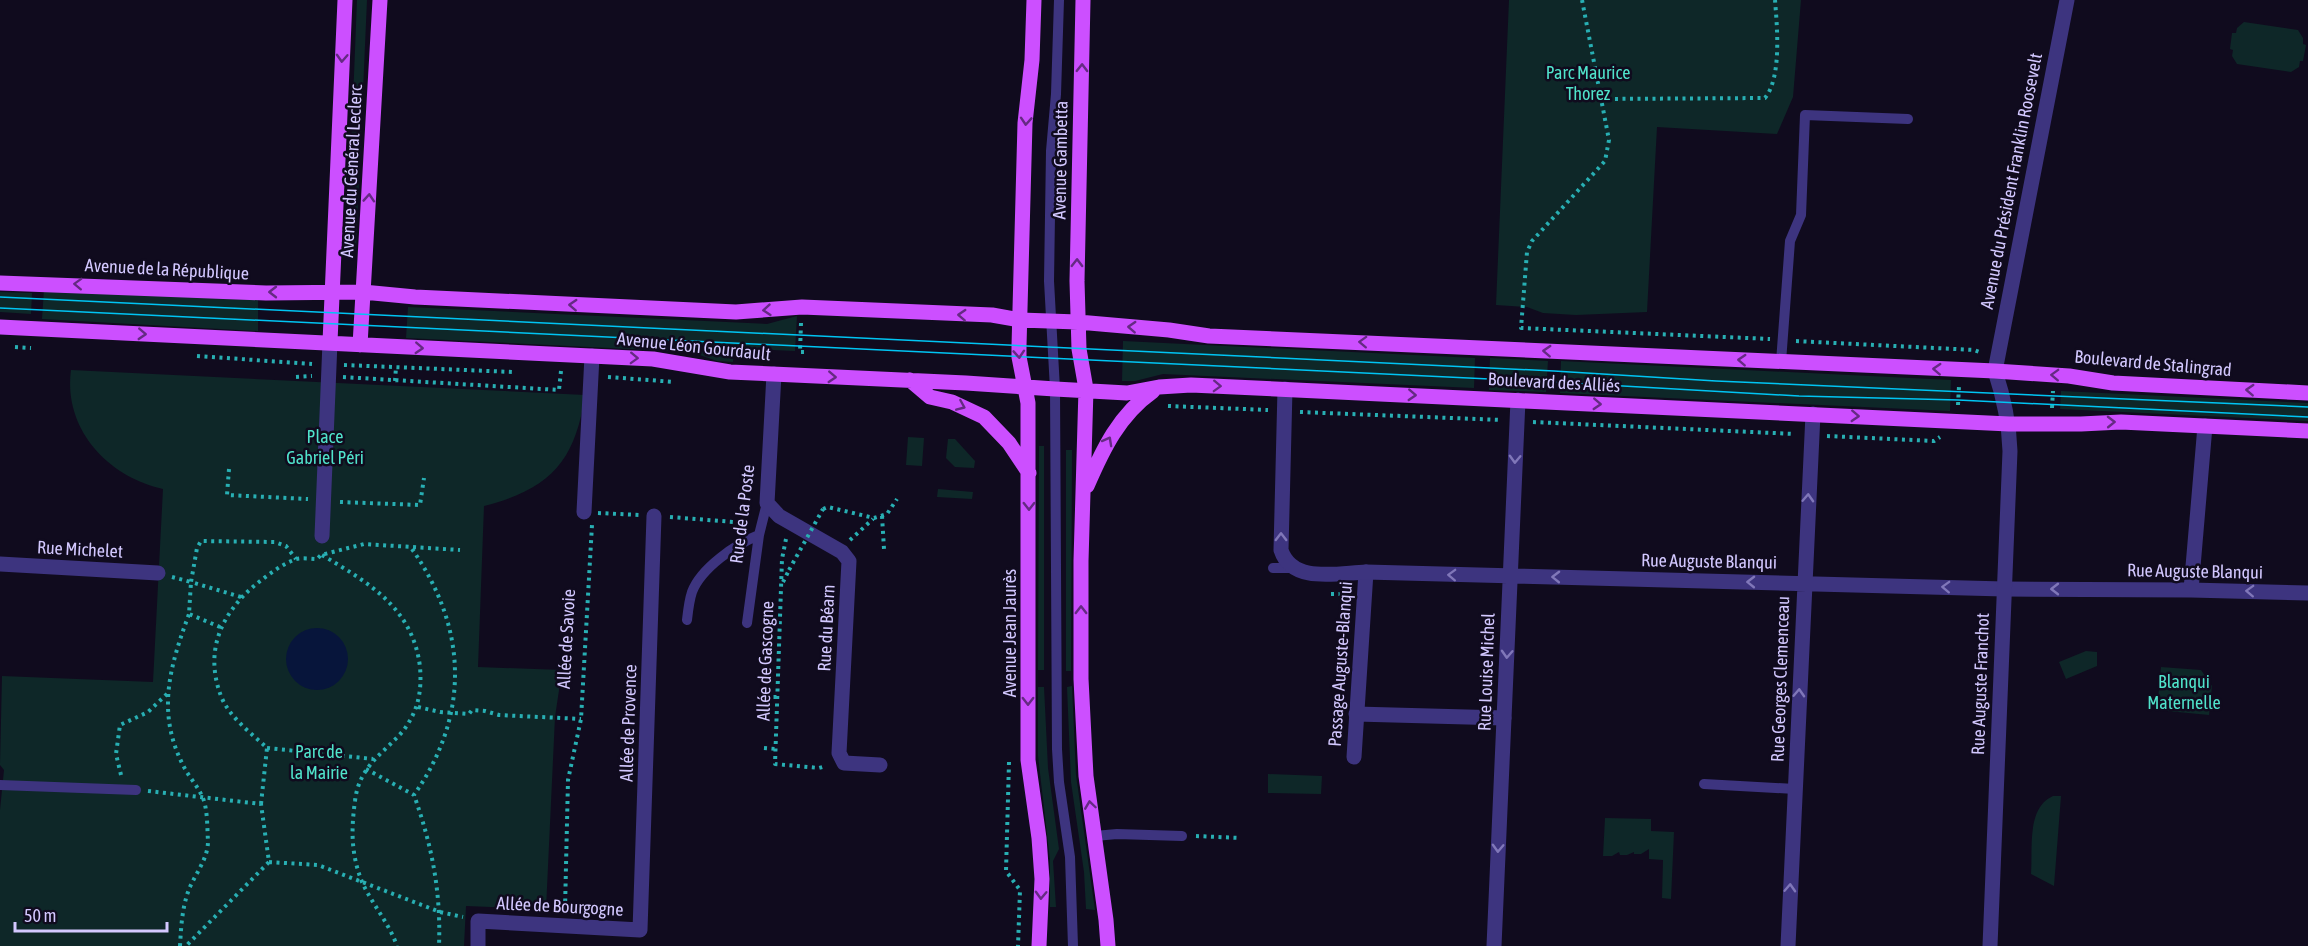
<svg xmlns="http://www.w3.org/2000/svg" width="2308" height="946" font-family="'Asap Condensed',sans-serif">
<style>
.green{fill:#0e2728}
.water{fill:#07153b}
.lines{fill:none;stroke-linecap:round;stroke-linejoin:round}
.path{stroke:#28afb3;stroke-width:4;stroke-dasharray:3 4.5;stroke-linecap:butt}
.service{stroke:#3d347f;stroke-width:10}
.pedestrian{stroke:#3d347f;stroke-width:15}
.minor{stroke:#3d347f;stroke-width:15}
.tertiary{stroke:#3d347f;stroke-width:15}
.primary{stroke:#cc4fff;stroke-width:15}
.tram{stroke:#00c5f3;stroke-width:1.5}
.path-bridge{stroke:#28afb3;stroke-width:4;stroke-dasharray:3 4.5;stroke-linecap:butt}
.oneway{stroke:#652a83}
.oneway2{stroke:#8077b9}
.labels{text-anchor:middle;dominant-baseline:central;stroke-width:5;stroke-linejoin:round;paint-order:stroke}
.park-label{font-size:18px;fill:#50e3cb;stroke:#100b1e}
.street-label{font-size:18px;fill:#d3c8ff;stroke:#100b1e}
</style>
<rect width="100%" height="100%" fill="#100b1e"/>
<path class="green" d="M357 0H367L356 250H347Z
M1509 0H1801L1793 97 1777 134 1657 127 1647 312 1576 315 1543 313 1527 307 1496 305Z
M2244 22 2298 30 2303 38V44L2306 45 2303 61H2300L2299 67 2291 72 2237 64 2232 56 2233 50 2230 49 2232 33H2236L2237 28Z
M44 289 258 299V331L42 319Z
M0 292 32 293 31 314 0 312Z
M408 307 767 324 797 316 795 351 734 348 733 362 717 361 691 352 406 338Z
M1123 341 1475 358 1474 388 1163 374 1135 381H1122Z
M1490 358 1548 361 1546 392 1489 390Z
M1561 361 1951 380 1950 411 1560 393Z
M71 370 585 395C575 462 550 489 484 506L478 667 562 670 555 717 546 909 466 906 464 946H0V810L4 770 0 765 2 676 153 682 163 489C108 477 63 429 71 370Z
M2061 391 2308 403V421L2060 409Z
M908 437 924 438 922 466 906 465Z
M948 439H955L975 461 974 468 955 467 946 458Z
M1039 446H1044V670H1038Z
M1066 450H1072L1071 671H1066Z
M938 489 973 492 972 499 937 497Z
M2086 651 2097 652V666L2066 679 2059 662Z
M2161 667 2201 670 2212 686 2209 715 2157 710Z
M1072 686 1076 775 1095 910 1086 909 1084 872 1071 782 1067 687Z
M1038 687H1044L1048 768 1059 849 1053 861 1056 907H1050V860L1038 756Z
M1268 774 1322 776 1321 794 1268 793Z
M2053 796H2061L2054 886 2031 874C2033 849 2026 808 2053 796Z
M1605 818 1651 819V831L1674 832 1671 899 1662 898 1663 860 1649 859V849L1641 854H1634V852L1627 855H1620L1619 852 1612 856H1603Z"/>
<path class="water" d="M286 659a31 31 0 1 1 62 0a31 31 0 1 1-62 0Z"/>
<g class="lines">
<path class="path" d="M1582 0 1609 140 1605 161 1532 241 1527 252 1521 328 1770 339
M1600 99 1765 98C1782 77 1777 26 1775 0
M801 323 800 352H807
M1796 341 1974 350 1982 353
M15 347 31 348
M197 356 312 364
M344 365 513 372
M296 377 312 376
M343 377 559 390 561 371
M608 377 675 382
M395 381 396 367
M1958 405 1959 386
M1168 406 1268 410
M2052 408 2053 391
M1300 412 1502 420
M1533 422 1795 434
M1827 436 1934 441 1940 437
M229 469 227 495 308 499
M340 502 420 505 424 478
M823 509 828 507 874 518 887 514 897 499
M598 513 639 515
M882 516 884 549
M670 517 747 523
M786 539 782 559 775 764 819 768 826 766
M850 540 873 519
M412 549C468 629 470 715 414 795
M322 555C369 583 413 608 420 667 422 692 418 711 403 731 383 754 359 766 355 801 351 830 351 854 362 882 372 904 389 923 397 946
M172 577 191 582 189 614 220 627
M783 582 789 570
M1331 594H1349
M241 597 191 582 197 548 201 541 275 542 286 546 296 559
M766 697H777
M418 707 440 712 469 714 472 710 485 711 499 715 581 719
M267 748 373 759
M764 748 776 749
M1009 762 1006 871 1020 890 1018 946
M366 769 414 795C432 846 441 891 439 946
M121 775 116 754 120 725 148 712 168 693
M148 791 261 804 269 862 186 946
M261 804 267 748C251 733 229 717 221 696 204 651 221 614 255 585 267 576 280 565 294 560 300 557 310 559 317 559L321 555 364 544 460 550
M1196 836 1240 838
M269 862 318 865 440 912 463 917
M565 909 568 780 581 719 592 525
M180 946C181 928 182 909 188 892 194 875 208 860 208 841 207 828 208 808 202 796 197 785 188 776 183 765 156 712 170 666 189 614"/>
<path class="service" d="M1059 0 1056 94 1051 151 1049 281 1055 389 1057 749 1059 782 1070 857 1073 946
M1781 362 1790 241 1801 215 1805 115 1908 119
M1273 568H1292
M687 620C688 611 689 601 692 592 701 568 736 544 759 535
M747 623 759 535 767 503
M1704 784 1795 789
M0 785 136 790
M1095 836 1117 834 1182 836"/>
<path class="pedestrian" d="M1356 714 1504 718
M1354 757 1366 572"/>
<path class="minor" d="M774 374 767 503 779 516 842 552 849 561 839 753 844 763 880 765
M1285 389 1281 550C1292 584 1337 573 1366 572L2004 589 2191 590 2308 593
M584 512 592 356
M322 536 330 342
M0 564 158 573
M2191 590 2205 426
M478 946V921L640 930 654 516
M1494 946 1518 400
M1788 946 1813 414"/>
<path class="tertiary" d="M1990 946 2010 451C2009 422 2004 398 1995 371L2067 0"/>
<path class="primary" d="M1034 0 1032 60 1025 123 1019 346V357L1028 403V760L1039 838 1042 879 1039 946
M1083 0 1077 281 1079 349 1086 389 1081 561V679L1086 776 1106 920 1108 946
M0 283 266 293 363 292 415 297 736 312 802 307 992 315 1020 320 1078 322 1169 330 1209 336 1995 371 2069 376 2113 383 2308 393
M0 327 653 359 730 372 966 383 1055 389 1127 393 1159 387 1191 385 2009 424H2081L2121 422 2308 431
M330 342 345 0
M360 345 380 0
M910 380 930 397 952 402 984 417 1009 443 1029 473
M1087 486C1103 449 1119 415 1153 391"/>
<path class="tram" d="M0 297 1554 371 1716 381 2308 407
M0 308 1553 382 1799 396 1958 400 2308 417"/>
<path class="path-bridge" d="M789 570 823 509"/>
</g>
<defs><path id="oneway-chevron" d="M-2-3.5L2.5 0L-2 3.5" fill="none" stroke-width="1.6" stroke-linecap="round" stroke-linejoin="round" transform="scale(1.5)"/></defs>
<g class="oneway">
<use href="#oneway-chevron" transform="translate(342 58) rotate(93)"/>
<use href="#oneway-chevron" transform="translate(1082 68) rotate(-89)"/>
<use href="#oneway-chevron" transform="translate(1026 121) rotate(94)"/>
<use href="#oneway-chevron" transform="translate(369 198) rotate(-86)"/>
<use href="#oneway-chevron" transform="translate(1077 263) rotate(-89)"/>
<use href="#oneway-chevron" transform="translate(78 284) rotate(-178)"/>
<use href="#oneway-chevron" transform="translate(273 292) rotate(-180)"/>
<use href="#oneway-chevron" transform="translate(573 305) rotate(-177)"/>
<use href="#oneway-chevron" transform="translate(767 310) rotate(175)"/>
<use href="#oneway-chevron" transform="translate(962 315) rotate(-177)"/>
<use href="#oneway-chevron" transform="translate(1132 327) rotate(-177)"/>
<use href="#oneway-chevron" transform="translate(142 334) rotate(3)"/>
<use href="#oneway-chevron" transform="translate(1363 342) rotate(-178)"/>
<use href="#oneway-chevron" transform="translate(419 348) rotate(3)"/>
<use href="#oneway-chevron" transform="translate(1547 351) rotate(-177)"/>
<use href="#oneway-chevron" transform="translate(1019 354) rotate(86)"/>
<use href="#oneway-chevron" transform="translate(634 358) rotate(2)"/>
<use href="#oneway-chevron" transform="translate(1742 360) rotate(-177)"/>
<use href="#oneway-chevron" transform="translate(1937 369) rotate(-177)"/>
<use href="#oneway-chevron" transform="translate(2055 375) rotate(-178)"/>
<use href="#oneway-chevron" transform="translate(832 377) rotate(3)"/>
<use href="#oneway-chevron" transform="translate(1217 386) rotate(2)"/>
<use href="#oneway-chevron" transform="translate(2250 390) rotate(-177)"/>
<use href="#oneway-chevron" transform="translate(1412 395) rotate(3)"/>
<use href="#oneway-chevron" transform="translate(1597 404) rotate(3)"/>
<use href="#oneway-chevron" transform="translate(961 406) rotate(23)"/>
<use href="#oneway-chevron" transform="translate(1855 416) rotate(3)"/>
<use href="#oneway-chevron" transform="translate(2111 422) rotate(-1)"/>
<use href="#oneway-chevron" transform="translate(1108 441) rotate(-61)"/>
<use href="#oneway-chevron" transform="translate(1029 506) rotate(90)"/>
<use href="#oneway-chevron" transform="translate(1081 610) rotate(-90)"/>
<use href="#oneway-chevron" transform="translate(1028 701) rotate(90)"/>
<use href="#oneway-chevron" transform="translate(1090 805) rotate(-98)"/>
<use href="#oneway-chevron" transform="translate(1041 895) rotate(92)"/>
</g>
<g class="oneway2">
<use href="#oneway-chevron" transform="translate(1515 459) rotate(92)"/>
<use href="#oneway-chevron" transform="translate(1808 498) rotate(-87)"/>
<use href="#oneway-chevron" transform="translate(1281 537) rotate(-90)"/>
<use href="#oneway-chevron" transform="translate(1452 575) rotate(-178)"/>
<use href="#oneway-chevron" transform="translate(1556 577) rotate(-179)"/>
<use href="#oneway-chevron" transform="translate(1751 582) rotate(-179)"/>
<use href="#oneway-chevron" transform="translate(1946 587) rotate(-178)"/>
<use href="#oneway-chevron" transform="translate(2055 589) rotate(-180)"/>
<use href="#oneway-chevron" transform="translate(2250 591) rotate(-178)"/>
<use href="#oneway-chevron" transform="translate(1507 654) rotate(93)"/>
<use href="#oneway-chevron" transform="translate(1799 693) rotate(-87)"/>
<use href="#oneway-chevron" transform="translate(1498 848) rotate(92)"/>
<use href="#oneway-chevron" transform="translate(1790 888) rotate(-87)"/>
</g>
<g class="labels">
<g class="park-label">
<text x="1588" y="72">Parc Maurice<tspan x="1588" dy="21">Thorez</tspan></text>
<text x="325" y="436">Place<tspan x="325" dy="21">Gabriel Péri</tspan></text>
<text x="2184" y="681">Blanqui<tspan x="2184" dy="21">Maternelle</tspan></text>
<text x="319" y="751">Parc de<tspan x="319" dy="21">la Mairie</tspan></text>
</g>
<g class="street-label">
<text transform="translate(1060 160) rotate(-89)">Avenue Gambetta</text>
<text transform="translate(351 171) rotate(-87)">Avenue du Général Leclerc</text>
<text transform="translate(2011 181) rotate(-79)">Avenue du Président Franklin Roosevelt</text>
<text transform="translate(167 269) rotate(3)">Avenue de la République</text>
<text transform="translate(694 346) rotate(6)">Avenue Léon Gourdault</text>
<text transform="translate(2153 363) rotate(5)">Boulevard de Stalingrad</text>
<text transform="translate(1554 382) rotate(3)">Boulevard des Alliés</text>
<text transform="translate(742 514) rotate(-83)">Rue de la Poste</text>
<text transform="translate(80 549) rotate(3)">Rue Michelet</text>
<text transform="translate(1709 561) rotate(1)">Rue Auguste Blanqui</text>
<text transform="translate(2195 571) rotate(1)">Rue Auguste Blanqui</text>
<text transform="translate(826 628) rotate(-87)">Rue du Béarn</text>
<text transform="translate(1009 633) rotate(-90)">Avenue Jean Jaurès</text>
<text transform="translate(566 639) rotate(-87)">Allée de Savoie</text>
<text transform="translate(765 661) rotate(-88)">Allée de Gascogne</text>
<text transform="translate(1340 664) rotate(-86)">Passage Auguste-Blanqui</text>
<text transform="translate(1486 672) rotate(-88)">Rue Louise Michel</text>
<text transform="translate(1780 679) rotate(-88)">Rue Georges Clemenceau</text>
<text transform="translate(1980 684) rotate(-88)">Rue Auguste Franchot</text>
<text transform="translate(628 723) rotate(-88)">Allée de Provence</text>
<text transform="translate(560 906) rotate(3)">Allée de Bourgogne</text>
</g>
</g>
<path d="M15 922v9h152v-9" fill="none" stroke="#d3c8ff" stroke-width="3"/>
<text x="24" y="922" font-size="18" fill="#d3c8ff" stroke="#100b1e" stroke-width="4.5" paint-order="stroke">50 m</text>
</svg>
